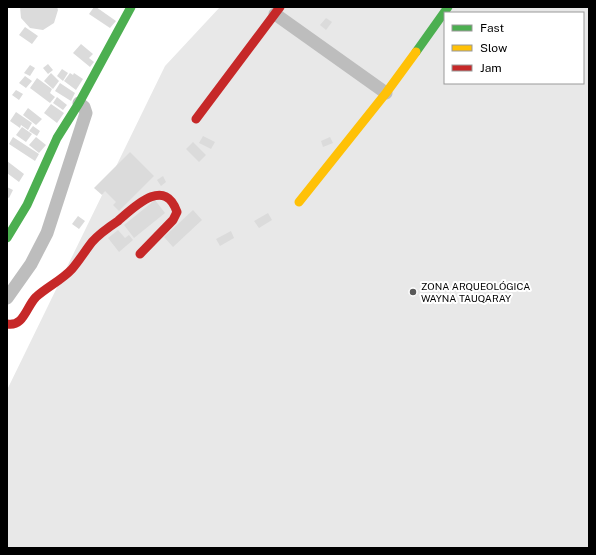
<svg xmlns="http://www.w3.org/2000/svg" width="596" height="555" font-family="'Public Sans',sans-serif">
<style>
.green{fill:#e8e8e8;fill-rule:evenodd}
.building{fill:#dbdbdb}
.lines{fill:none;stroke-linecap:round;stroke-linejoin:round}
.street{stroke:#bdbdbd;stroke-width:13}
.fast{stroke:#4caf50;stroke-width:9}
.slow{stroke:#ffc107;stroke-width:9}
.jam{stroke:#c62828;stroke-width:9}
.poi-dot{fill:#595959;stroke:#fff;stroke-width:1.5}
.labels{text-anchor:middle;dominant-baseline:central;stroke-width:4;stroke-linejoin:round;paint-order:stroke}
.poi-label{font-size:10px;fill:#000;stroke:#fff;text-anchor:start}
</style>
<rect width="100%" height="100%" fill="#fff"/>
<path class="green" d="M220 7H589V548H7V390L165 66ZM445 13H583V83H445Z"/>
<path class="building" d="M20 7H57L58 10 54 23 43 30 30 28 21 18Z
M94 7H96L116 21 110 28 89 14Z
M326 18 332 22 326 30 320 25Z
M25 27 38 36 32 44 19 35Z
M81 44 93 54 89 58 94 62 90 67 73 53Z
M48 64 53 70 48 74 43 68Z
M30 65 35 68 30 76 24 73Z
M62 69 68 73 63 81 57 76Z
M51 73 59 81 53 89 44 81Z
M70 73 73 75 74 73 83 79 76 90 64 81Z
M25 76 32 81 26 88 19 83Z
M37 78 52 89 50 93 55 97 50 103 30 88Z
M60 83 75 93 71 101 55 91Z
M16 90 23 94 19 100 12 95Z
M57 97 67 105 63 110 53 103Z
M51 104 64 113 57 123 44 113Z
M28 108 42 119 36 125 23 115Z
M16 112 32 123 28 130 21 125 20 128 10 121Z
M33 126 40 131 37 136 29 131Z
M22 127 32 134 26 142 16 135Z
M203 136 215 142 211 149 199 143Z
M13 137 39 154 35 161 9 144Z
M36 137 46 145 39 153 29 145Z
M330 137 333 143 323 147 321 141Z
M193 142 206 155 199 162 186 149Z
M130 152 154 176 119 211 113 205 116 202 105 191 102 195 94 188Z
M7 161 24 174 19 182 7 173Z
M163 176 166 182 161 186 157 180Z
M7 187 13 190 9 198 7 197Z
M155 200 165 213 134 238 124 225Z
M193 210 202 220 173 247 164 237Z
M268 213 272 220 259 228 254 221Z
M78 216 85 221 79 229 72 224Z
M118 230 125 238 129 235 133 240 119 252 108 238Z
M231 231 234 238 220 246 216 239Z"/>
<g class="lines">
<path class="street" d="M275 14 386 93
M7 298 31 264 47 233 86 113 84 107 79 103"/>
<path class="fast" d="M416 52 448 7
M7 238 27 205 57 138 79 103 131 7"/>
<path class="slow" d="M299 202 386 93 416 52"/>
<path class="jam" d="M196 119 280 7
M7 324C24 327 26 307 36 297 47 287 62 280 72 269 79 261 85 251 92 242 99 234 109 227 118 221 134 207 165 176 177 212L173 220 140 254"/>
</g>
<circle class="poi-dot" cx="413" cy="292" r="4"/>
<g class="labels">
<g class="poi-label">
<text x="421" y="286">ZONA ARQUEOLÓGICA<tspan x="421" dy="12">WAYNA TAUQARAY</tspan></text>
</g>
</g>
<rect width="596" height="555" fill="none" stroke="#000000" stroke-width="16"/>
<rect x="444" y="12" width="140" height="72" fill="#ffffff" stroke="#999999"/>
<rect x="452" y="25" width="20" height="6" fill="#4caf50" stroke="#999999"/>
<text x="480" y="32" font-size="12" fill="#000000">Fast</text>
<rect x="452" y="45" width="20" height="6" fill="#ffc107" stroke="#999999"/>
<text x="480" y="52" font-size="12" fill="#000000">Slow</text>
<rect x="452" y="65" width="20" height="6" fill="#c62828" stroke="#999999"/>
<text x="480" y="72" font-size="12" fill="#000000">Jam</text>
</svg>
